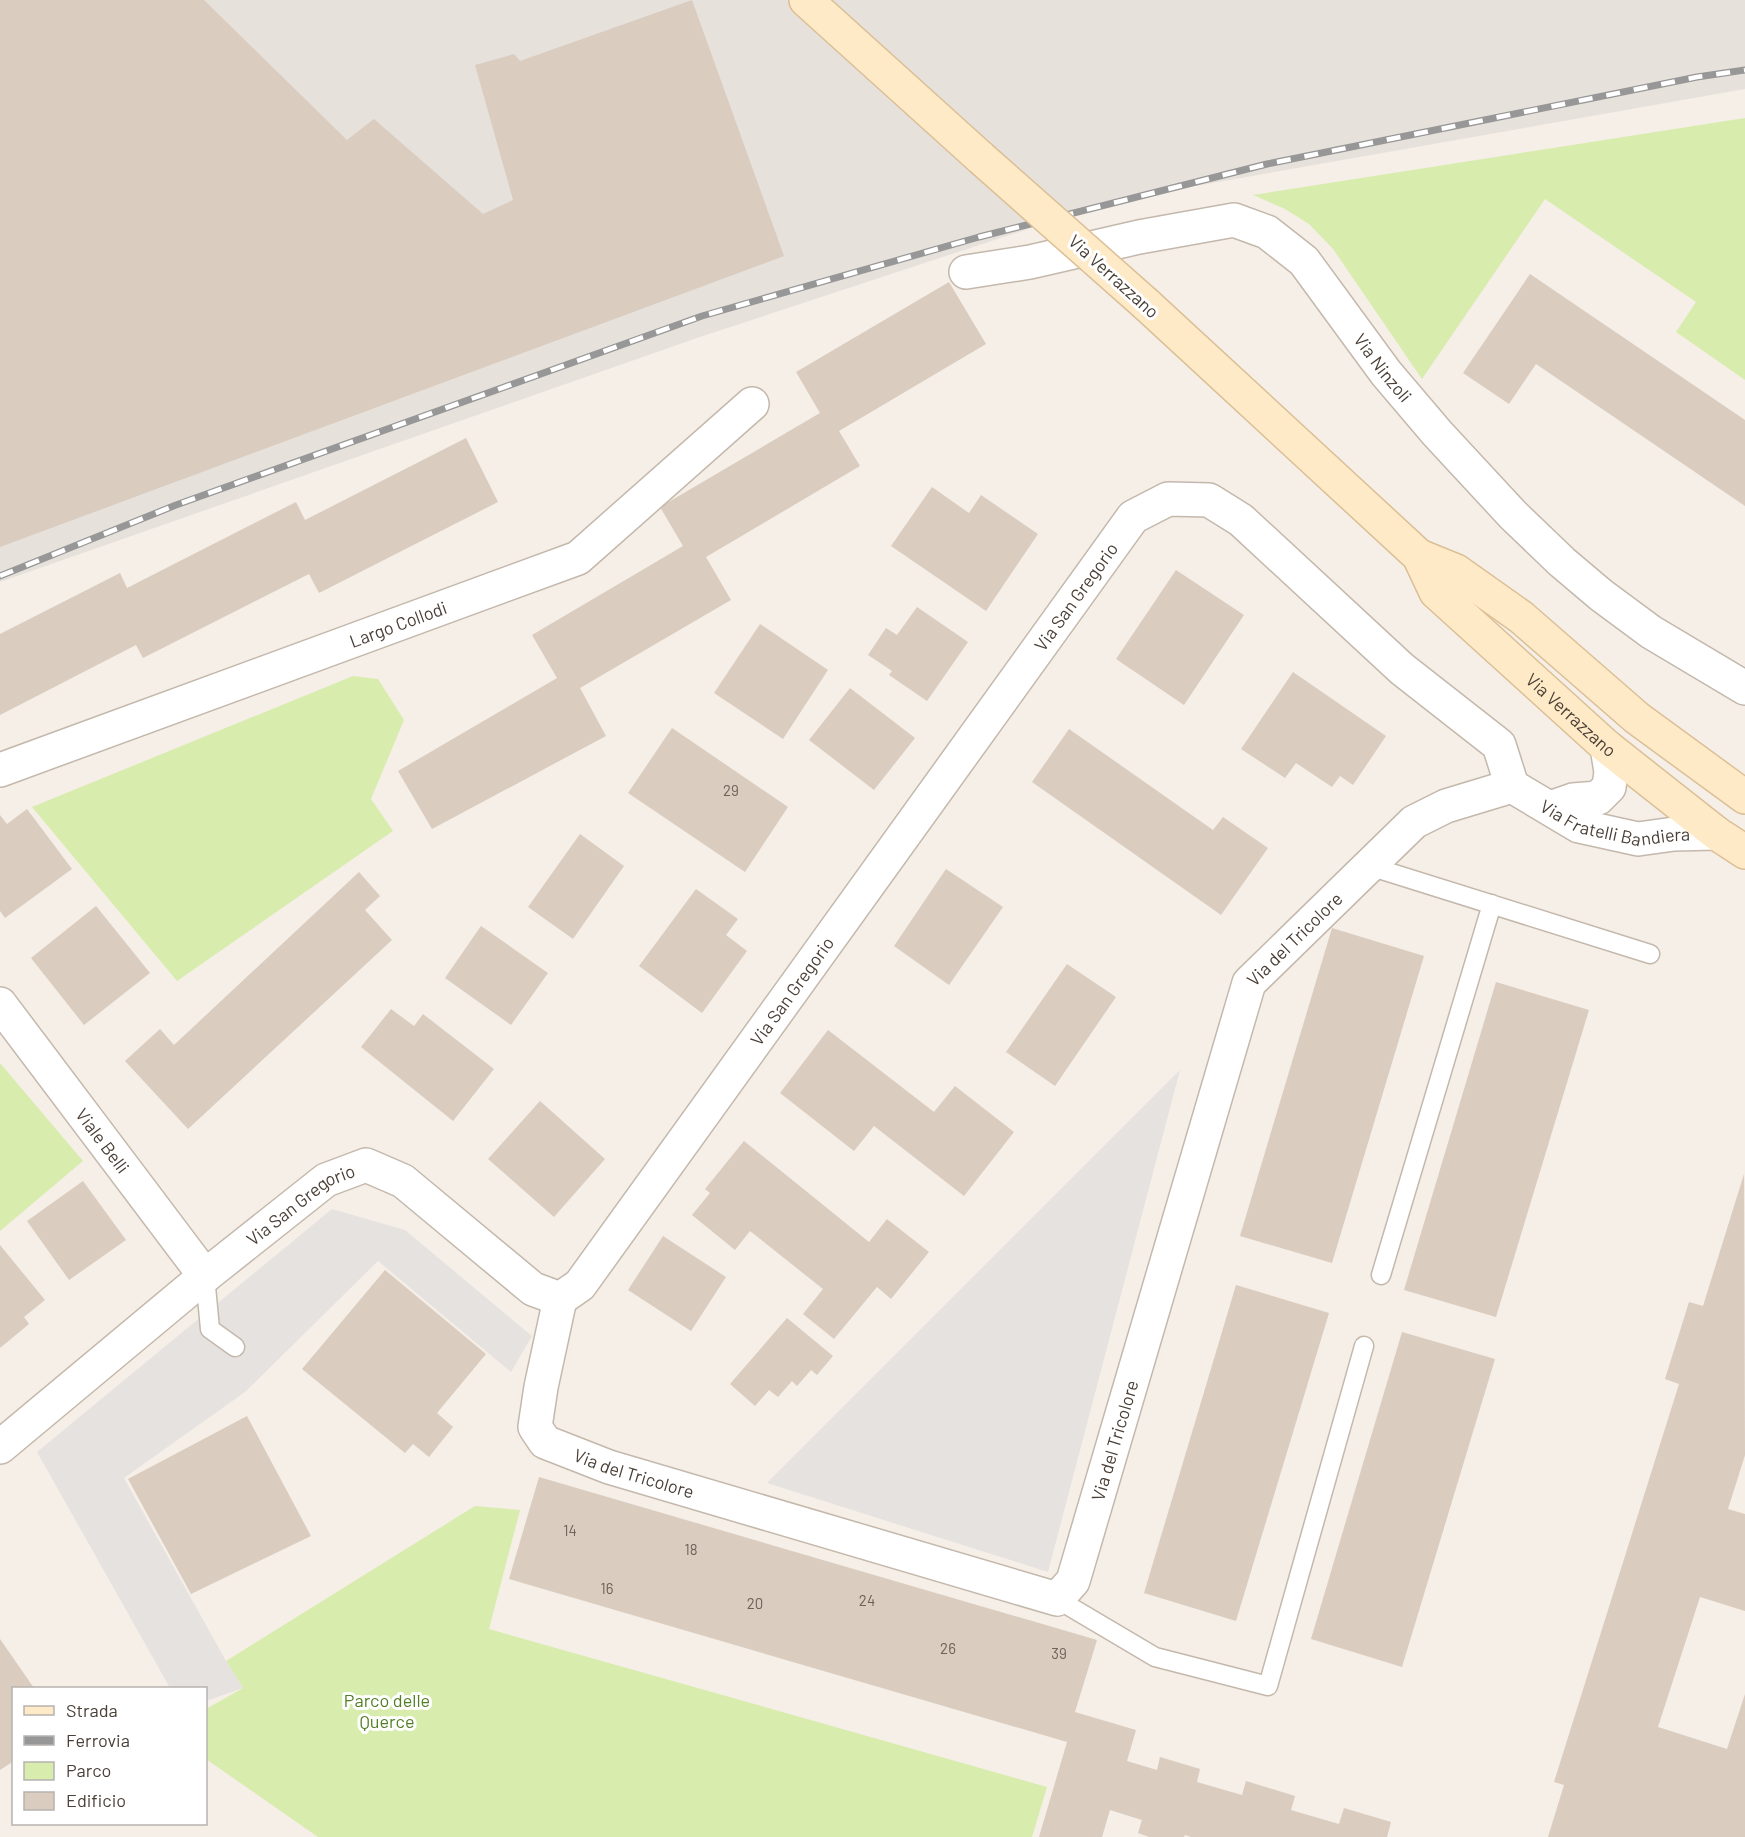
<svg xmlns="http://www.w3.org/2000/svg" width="1745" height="1837" font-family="Barlow,sans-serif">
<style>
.industrial{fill:#e7e1dc}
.green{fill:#d8ecae}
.parking{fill:#e6e2e0}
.building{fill:#daccbf}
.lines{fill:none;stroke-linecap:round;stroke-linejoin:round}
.service-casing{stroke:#c4b8ac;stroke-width:21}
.minor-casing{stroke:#c4b8ac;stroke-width:36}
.secondary-casing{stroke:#dbbf96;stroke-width:36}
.service{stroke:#fff;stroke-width:18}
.minor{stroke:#fff;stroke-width:33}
.secondary{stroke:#ffeac7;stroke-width:33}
.rail-casing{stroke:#979797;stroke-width:7}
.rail{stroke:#fff;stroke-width:4.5;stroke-dasharray:14;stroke-linecap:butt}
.secondary-bridge-casing{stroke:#dbbf96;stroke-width:36;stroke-linecap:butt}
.secondary-bridge{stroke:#ffeac7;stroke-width:33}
.labels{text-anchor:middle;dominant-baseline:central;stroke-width:6;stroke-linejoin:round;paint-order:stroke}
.number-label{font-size:15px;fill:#6d6258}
.street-label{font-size:18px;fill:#493f36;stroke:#fff}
.park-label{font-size:18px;fill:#537f24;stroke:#fff}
</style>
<rect width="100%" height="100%" fill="#f5efe7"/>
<path class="industrial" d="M0 0H1745V89L1116 200 697 338 0 582Z"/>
<path class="green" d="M1745 118V380L1676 332 1696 302 1545 199 1422 379 1333 249 1309 224 1285 209 1253 195Z
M353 676 378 679 404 720 371 799 393 831 177 981 32 807Z
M0 1063 83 1161 0 1231Z
M475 1506 520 1510 489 1629 1047 1787 1032 1837H318L206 1759V1709L243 1688 226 1661Z"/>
<path class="parking" d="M1180 1070 1048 1572 767 1483Z
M332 1209 405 1230 532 1336 511 1372 378 1261 245 1392 124 1478 226 1661 243 1688 206 1701V1688H170L37 1452Z"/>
<path class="building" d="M0 0H204L347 140 374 119 483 214 513 200 475 65 514 54 520 61 692 0 784 256 0 547Z
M1530 274 1745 420V506L1536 364 1509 404 1463 373Z
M949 282 986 344 839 431 860 466 706 557 731 600 580 688 606 736 432 829 398 771 557 678 532 635 683 546 660 507 820 413 796 372Z
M466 438 498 502 319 593 309 574 143 658 136 645 0 715V634L120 573 127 588 296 502 305 520Z
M932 487 969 513 981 495 1038 534 986 611 891 546Z
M1176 570 1244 615 1184 705 1116 659Z
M917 607 968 642 927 701 889 675 892 671 868 655 886 628 897 635Z
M760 624 828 670 783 739 714 693Z
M1293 672 1386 736 1353 785 1340 776 1332 787 1296 763 1285 778 1241 749Z
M850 688 915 738 874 790 809 740Z
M672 728 788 807 745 872 628 793Z
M1069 729 1213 830 1223 817 1268 848 1221 915 1032 782Z
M27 809 72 869 5 918 0 911V815L7 824Z
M580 834 624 866 573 939 528 907Z
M946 869 1003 907 949 985 894 946Z
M359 872 380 896 365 910 392 940 188 1129 125 1061 160 1029 174 1045Z
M696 889 738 919 726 935 747 951 702 1013 639 966Z
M96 906 150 973 84 1025 31 958Z
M481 926 548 973 511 1025 445 978Z
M1332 928 1424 956 1332 1263 1240 1236Z
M1067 964 1116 997 1055 1086 1006 1052Z
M1496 982 1589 1010 1496 1317 1404 1290Z
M391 1009 414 1026 423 1014 494 1069 453 1121 361 1047Z
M828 1030 934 1112 955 1086 1014 1132 964 1196 874 1126 854 1151 780 1093Z
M540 1101 605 1159 554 1217 488 1159Z
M744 1141 869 1242 887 1219 929 1252 891 1299 877 1287 834 1339 803 1314 823 1289 750 1231 735 1250 692 1215 710 1193 705 1189Z
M1744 1174 1745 1455 1728 1509 1745 1514V1611L1700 1597 1658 1727 1727 1749 1745 1694V1837H1548L1564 1785 1554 1782 1679 1384 1665 1379 1689 1302 1703 1306Z
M83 1181 126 1240 69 1280 27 1221Z
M663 1236 726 1277 691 1331 628 1290Z
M0 1245 45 1300 24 1317 29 1324 0 1348Z
M385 1270 486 1354 437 1413 453 1427 429 1457 413 1444 405 1453 302 1369Z
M1236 1285 1329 1313 1236 1621 1144 1593Z
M787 1318 833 1356 817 1375 811 1370 797 1386 792 1381 778 1397 769 1390 755 1406 730 1384Z
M1402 1332 1495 1359 1402 1667 1311 1639Z
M247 1416 311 1536 191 1594 128 1479Z
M539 1477 1097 1640 1075 1712 1136 1730 1127 1761 1157 1770 1160 1757 1200 1769 1197 1782 1242 1795 1246 1781 1295 1796 1291 1810 1339 1824 1344 1808 1391 1822 1387 1837H1191L1185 1835 1184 1837H1149L1138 1833 1142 1820 1110 1810 1102 1837H1039L1067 1742 509 1579Z
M0 1639 34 1688H14V1761L0 1770Z"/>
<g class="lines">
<defs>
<path id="service" d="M1369 866 1650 954
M1381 1275 1492 904
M205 1276 210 1329 235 1347
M1057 1599 1155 1657 1268 1686 1364 1346"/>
<g id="minor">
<path id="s1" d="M966 272 1030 262 1139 237 1234 220 1267 232 1304 261 1386 373 1437 433 1513 515 1562 562 1601 595 1651 632 1745 688"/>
<path id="s2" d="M0 770 578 558 752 404"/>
<path d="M1550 808 1573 800 1598 798 1609 787 1611 772 1607 747"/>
<path id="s3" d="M0 1004 205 1276"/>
<path id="s4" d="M560 1299 541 1387 535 1427 545 1442 609 1467 1057 1599 1073 1581 1249 983 1414 822 1446 806 1512 786 1579 826 1638 839 1674 834 1716 833"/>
<path id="s5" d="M0 1447 205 1276 326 1180 366 1165 403 1181 533 1289 560 1299 580 1285 1133 517 1168 499 1209 500 1241 520 1402 669 1499 745 1512 786"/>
</g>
<g id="secondary">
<path d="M806 0 981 158"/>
<path id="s6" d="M1146 304 1419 556 1436 592 1607 747 1716 833 1745 852"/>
<path d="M1419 556 1456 571 1521 617 1637 718 1745 797"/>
</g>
</defs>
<use href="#service" class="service-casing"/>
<use href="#minor" class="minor-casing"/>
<use href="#secondary" class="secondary-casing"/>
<use href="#service" class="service"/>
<use href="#minor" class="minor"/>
<use href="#secondary" class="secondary"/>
<defs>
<path id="rail" d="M0 576 176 505 702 316 979 237 1267 164 1697 77 1745 70"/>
</defs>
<use href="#rail" class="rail-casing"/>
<use href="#rail" class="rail"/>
<defs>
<path id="secondary-bridge" d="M981 158 1146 304"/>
</defs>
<use href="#secondary-bridge" class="secondary-bridge-casing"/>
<use href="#secondary-bridge" class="secondary-bridge"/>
</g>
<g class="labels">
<g class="number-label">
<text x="731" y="790">29</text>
<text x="570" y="1530">14</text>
<text x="691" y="1549">18</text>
<text x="607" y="1588">16</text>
<text x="867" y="1600">24</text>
<text x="755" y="1603">20</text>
<text x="948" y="1648">26</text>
<text x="1059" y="1653">39</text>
</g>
<g class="street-label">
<text transform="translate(1114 276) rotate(42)">Via Verrazzano</text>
<text stroke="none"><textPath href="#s1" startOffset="488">Via Ninzoli</textPath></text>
<text stroke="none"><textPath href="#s5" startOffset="1575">Via San Gregorio</textPath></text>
<text stroke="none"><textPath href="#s2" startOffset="424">Largo Collodi</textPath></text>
<text stroke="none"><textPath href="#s6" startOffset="594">Via Verrazzano</textPath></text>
<text stroke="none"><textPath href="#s4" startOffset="1780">Via Fratelli Bandiera</textPath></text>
<text stroke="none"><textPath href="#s4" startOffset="1395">Via del Tricolore</textPath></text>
<text stroke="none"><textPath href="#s5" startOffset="1089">Via San Gregorio</textPath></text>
<text stroke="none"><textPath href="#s3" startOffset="171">Viale Belli</textPath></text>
<text stroke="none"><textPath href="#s5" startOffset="387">Via San Gregorio</textPath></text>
<text stroke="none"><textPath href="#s4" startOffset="855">Via del Tricolore</textPath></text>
<text stroke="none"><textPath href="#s4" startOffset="243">Via del Tricolore</textPath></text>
</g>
<g class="park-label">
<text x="387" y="1700">Parco delle<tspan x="387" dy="21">Querce</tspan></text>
</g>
</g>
<rect x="12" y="1687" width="195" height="138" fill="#ffffff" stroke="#b6b2af" stroke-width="1.5"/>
<rect x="24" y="1706" width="30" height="9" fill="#ffeac7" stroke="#b6b2af" stroke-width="1.5"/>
<text x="66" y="1717" font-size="18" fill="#493f36">Strada</text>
<rect x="24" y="1736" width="30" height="9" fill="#979797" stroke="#b6b2af" stroke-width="1.5"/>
<text x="66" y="1747" font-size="18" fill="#493f36">Ferrovia</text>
<rect x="24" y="1762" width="30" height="18" fill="#d8ecae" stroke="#b6b2af" stroke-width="1.5"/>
<text x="66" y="1777" font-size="18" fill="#493f36">Parco</text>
<rect x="24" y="1792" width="30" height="18" fill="#daccbf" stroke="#b6b2af" stroke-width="1.5"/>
<text x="66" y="1807" font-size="18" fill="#493f36">Edificio</text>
</svg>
